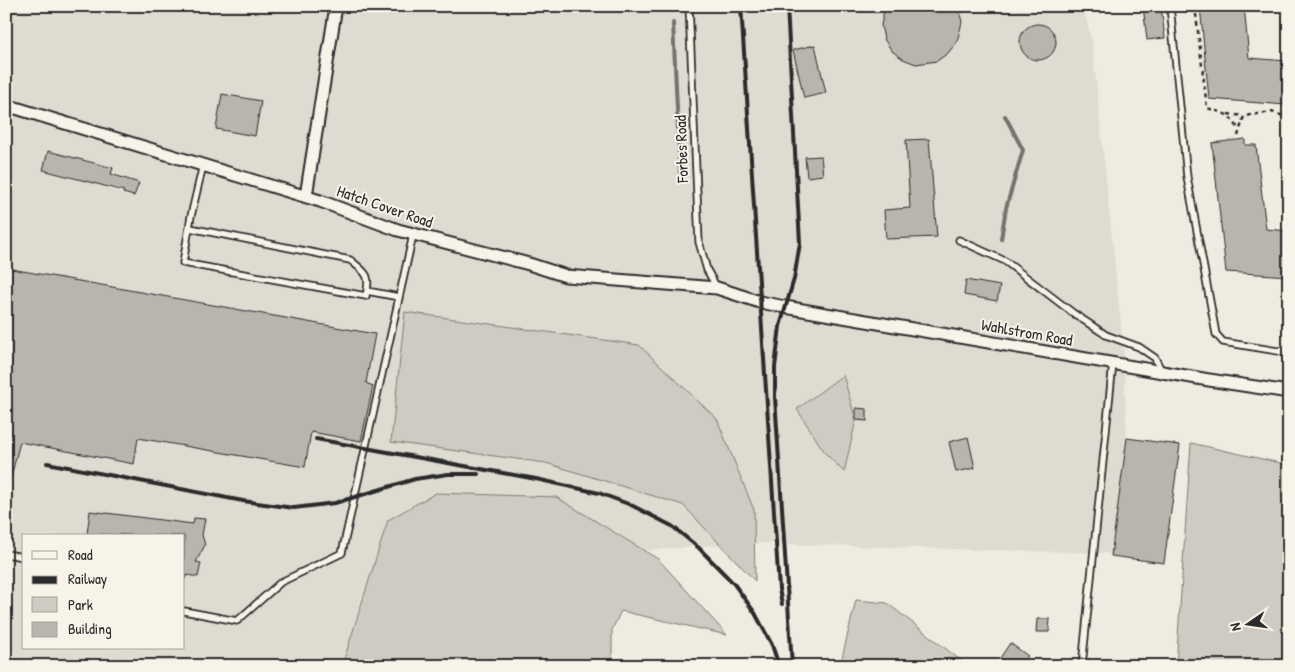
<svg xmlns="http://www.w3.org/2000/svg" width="1295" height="672" font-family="'Patrick Hand',sans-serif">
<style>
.built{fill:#dedbd1;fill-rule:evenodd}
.green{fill:#cfcbc2;stroke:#7d7b76}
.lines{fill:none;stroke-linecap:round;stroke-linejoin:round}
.stream{stroke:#74726e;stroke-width:4}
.building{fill:#b8b5ae;stroke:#2b2b2b}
.service-casing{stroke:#2b2b2b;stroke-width:9}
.minor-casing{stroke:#2b2b2b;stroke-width:15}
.path{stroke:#2b2b2b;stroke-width:2.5;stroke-dasharray:4 4;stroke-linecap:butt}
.service{stroke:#f7f3e8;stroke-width:5.5}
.minor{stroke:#f7f3e8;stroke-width:11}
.rail{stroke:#2b2b2b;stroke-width:4}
.labels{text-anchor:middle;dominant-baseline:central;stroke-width:4;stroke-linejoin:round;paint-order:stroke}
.street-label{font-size:16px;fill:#2b2b2b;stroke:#f7f3e8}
</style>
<rect width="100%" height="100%" fill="#efebe0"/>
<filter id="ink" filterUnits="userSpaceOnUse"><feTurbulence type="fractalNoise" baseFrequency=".02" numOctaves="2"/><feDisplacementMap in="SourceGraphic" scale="10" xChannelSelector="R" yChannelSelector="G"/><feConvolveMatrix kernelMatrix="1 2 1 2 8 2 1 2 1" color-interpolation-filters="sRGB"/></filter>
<g filter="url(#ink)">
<path class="built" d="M6 6H1083L1092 42 1124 355 1130 554 747 543 491 562 403 666H6ZM24 536H184V648H24Z"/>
<path class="green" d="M405 312 639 345 717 419 754 510 755 581 683 505 546 463 391 442Z
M843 375 856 420 844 472 825 453 797 409Z
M1191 443 1289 465V666H1176Z
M436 493 556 497 658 559 727 635 621 611 612 630V666H342L388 520Z
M856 600 887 603 968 666H840Z"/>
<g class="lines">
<path class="stream" d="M671 6 672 8
M673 23 680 173
M1001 239 1006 208 1023 150 1005 116"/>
</g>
<path class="building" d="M885 6H958L962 22 957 42 948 53 937 61 916 64 903 59 892 51 884 39 881 25Z
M1143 6H1161L1165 38 1147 40Z
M1200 6H1244L1249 58 1287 61 1286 105 1209 99Z
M1020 42a18 18 0 1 1 36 0a18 18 0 1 1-36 0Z
M815 45 826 93 804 98 793 50Z
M222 94 261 101 255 136 216 129Z
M929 139 937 237 886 239 884 210 910 208 906 140Z
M1245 139V145H1256L1266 229 1289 231V276L1226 272 1212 143Z
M48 151 113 168 111 174 139 183 134 196 123 193 124 191 43 170Z
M821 156 823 175 807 177 805 157Z
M6 268 375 334 366 383 373 386 361 441 311 432 305 467 138 438 134 464 20 442 10 481H6Z
M966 280 1000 286 997 301 964 295Z
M856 408 867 409V421L856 420Z
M968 437 975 468 956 472 949 442Z
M1127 438 1180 445 1164 563 1111 556Z
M90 511 193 524 194 518 205 519 202 535 205 545 196 562 201 563 198 577 187 575 184 580V536L87 534Z
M1037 619H1050L1049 632H1036Z
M1010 643 1028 656 1021 666H1011L1000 658Z"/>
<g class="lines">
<defs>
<path id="service" d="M689 6 699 242 707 270 717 288
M1170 6 1187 177 1216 334 1223 342 1278 351 1289 354
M190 228 350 260C366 273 371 274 366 296L183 263 191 216 203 165
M959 240 1005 261 1073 313 1106 335 1139 347 1155 358 1162 372
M367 291 399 297
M1278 351 1289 348
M6 554 24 557
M184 611 237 621 281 582 342 553 413 235
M1082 666 1113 363"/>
<path id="minor" d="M6 105 320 201 398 230 529 264 566 276 717 288 760 302 785 307 1209 380 1289 392
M306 196 336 6"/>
</defs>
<use href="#service" class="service-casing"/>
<use href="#minor" class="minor-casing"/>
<path class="path" d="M1195 6 1207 108C1225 113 1230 114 1239 130
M1228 114 1244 116
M1238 136 1244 116 1272 112 1289 118"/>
<use href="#service" class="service"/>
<use href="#minor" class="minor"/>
<path class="rail" d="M741 6 779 589 782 604
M787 6 800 243 794 279 780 326 775 367V397L792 666
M316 439 536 479 599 493 631 505 672 526 699 548 734 584 755 613 772 645 779 666
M47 463 243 501 294 508 335 503 415 479 448 474H478"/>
</g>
</g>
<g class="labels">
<g class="street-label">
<text transform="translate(681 149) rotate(-92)">Forbes Road</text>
<text transform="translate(385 206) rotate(19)">Hatch Cover Road</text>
<text transform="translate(1027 332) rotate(10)">Wahlstrom Road</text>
</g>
</g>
<rect width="1295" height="672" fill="none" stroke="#f7f3e8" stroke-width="25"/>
<rect x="12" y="12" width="1270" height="647" fill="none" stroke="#2b2b2b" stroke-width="2" filter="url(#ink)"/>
<rect x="22" y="534" width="162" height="115" fill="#f7f3e8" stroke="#a5a39c"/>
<rect x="32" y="551" width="25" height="8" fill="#f7f3e8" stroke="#a5a39c"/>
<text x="68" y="560" font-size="15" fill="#2b2b2b">Road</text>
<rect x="32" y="576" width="25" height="8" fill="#2b2b2b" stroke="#a5a39c"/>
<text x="68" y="584" font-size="15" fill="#2b2b2b">Railway</text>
<rect x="32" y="597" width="25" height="15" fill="#cfcbc2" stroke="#a5a39c"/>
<text x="68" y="610" font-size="15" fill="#2b2b2b">Park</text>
<rect x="32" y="622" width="25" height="15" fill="#b8b5ae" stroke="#a5a39c"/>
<text x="68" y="634" font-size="15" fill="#2b2b2b">Building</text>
<g transform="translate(1248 624) rotate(257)" stroke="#f7f3e8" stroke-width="4" paint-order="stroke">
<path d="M0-4L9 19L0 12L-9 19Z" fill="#2b2b2b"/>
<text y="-8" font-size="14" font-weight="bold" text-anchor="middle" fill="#2b2b2b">N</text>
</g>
</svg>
